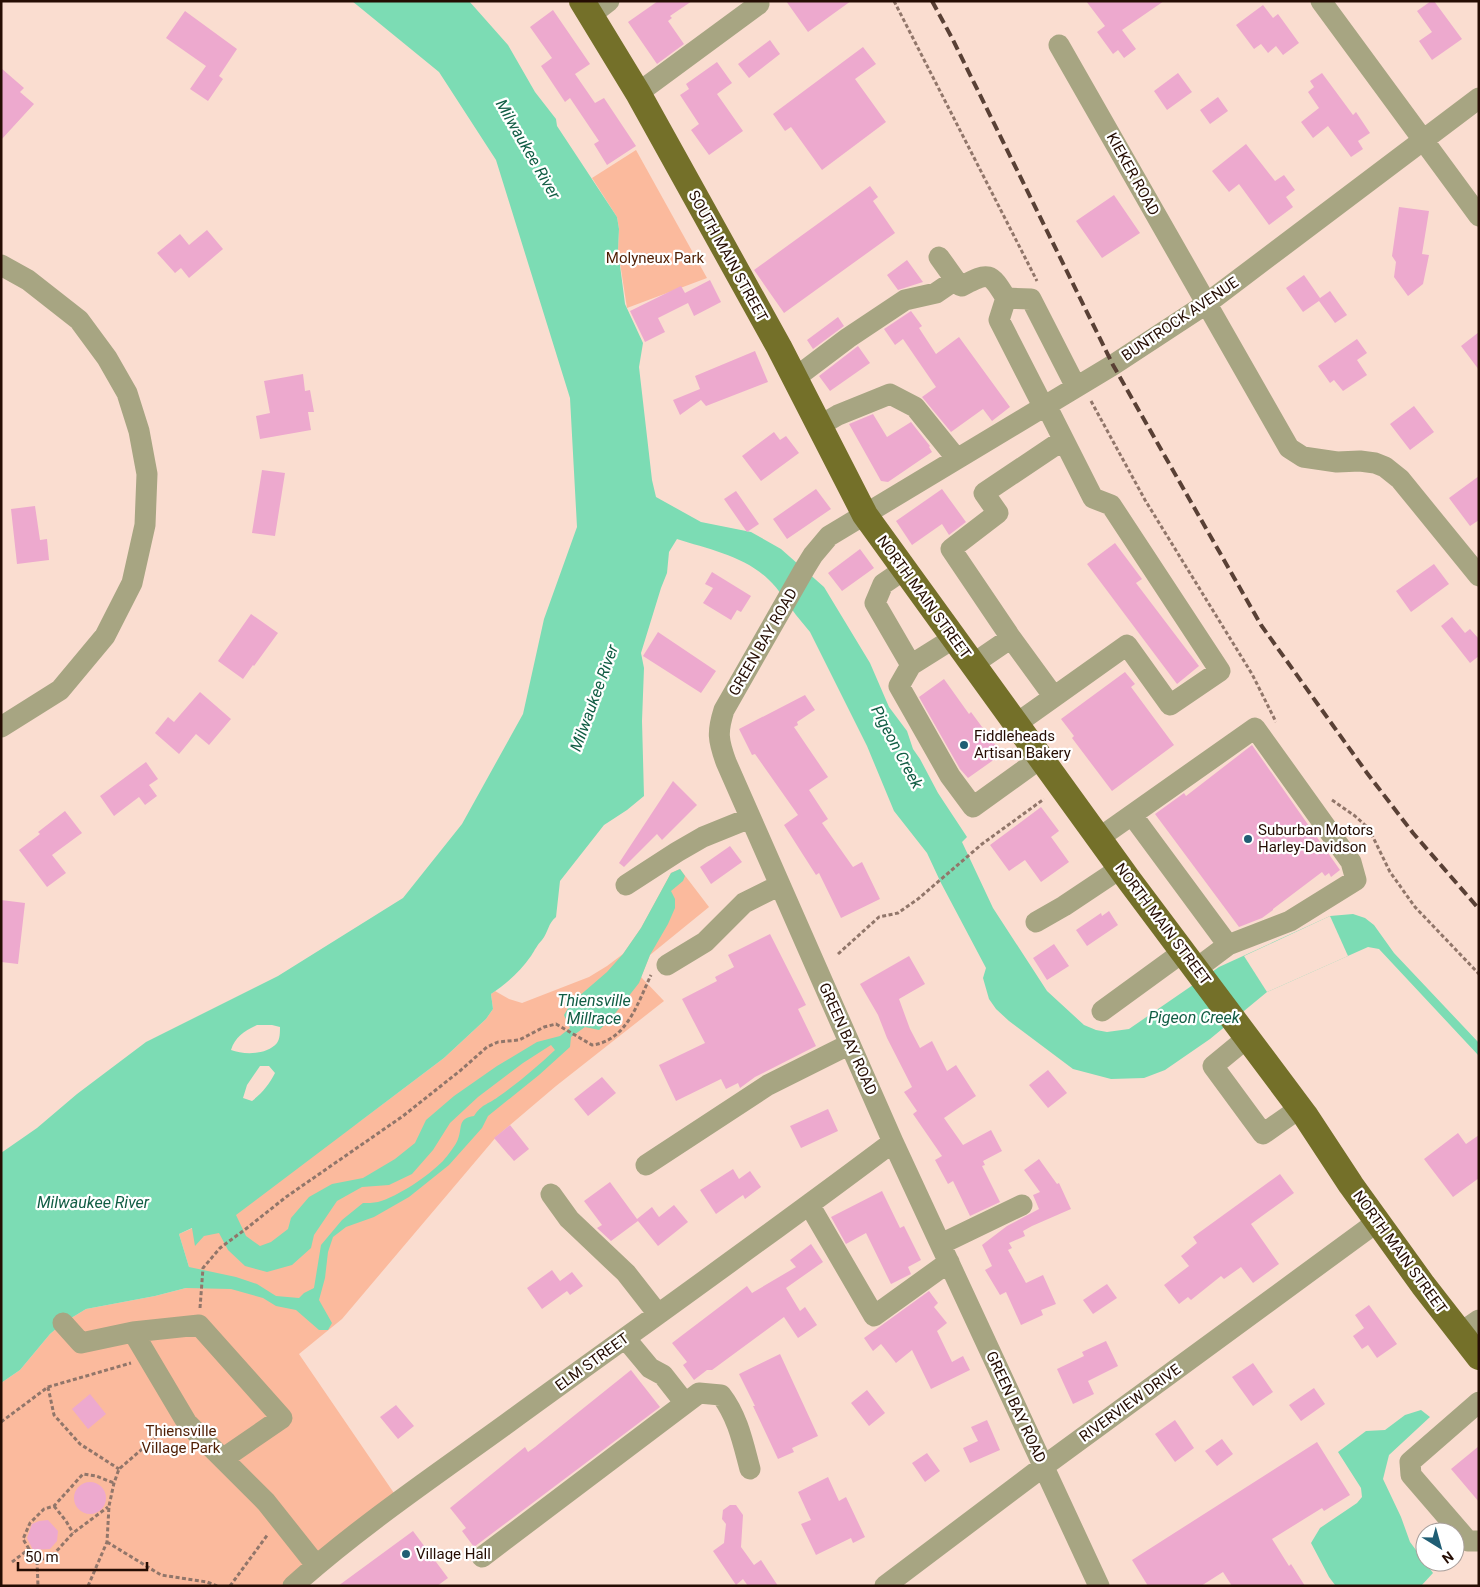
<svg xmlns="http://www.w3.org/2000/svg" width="1480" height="1587" font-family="Roboto,sans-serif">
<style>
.green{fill:#fbba9d}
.water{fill:#7cdcb4;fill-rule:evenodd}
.pier{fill:#faddd0}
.building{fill:#eda9ce}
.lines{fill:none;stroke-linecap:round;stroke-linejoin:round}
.path{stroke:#91766a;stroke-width:3;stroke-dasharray:4 2.5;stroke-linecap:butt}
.minor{stroke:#a7a582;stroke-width:21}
.major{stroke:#747029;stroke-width:26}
.rail{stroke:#594035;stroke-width:4;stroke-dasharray:10 5;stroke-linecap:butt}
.poi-dot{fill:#205e74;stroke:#fff;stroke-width:2}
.labels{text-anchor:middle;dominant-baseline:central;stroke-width:4.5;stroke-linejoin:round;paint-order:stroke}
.street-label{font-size:15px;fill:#250d03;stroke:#fff}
.park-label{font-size:15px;fill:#4f1e03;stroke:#fff}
.poi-label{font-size:15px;fill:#250d03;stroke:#fff;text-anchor:start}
.water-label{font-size:16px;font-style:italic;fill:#115d44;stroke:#fff}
</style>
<rect width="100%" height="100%" fill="#faddd0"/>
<path class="green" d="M636 150 707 278 627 308 618 250 619 229 617 217 592 178Z
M680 869 709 907 650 955 641 977 664 1001 556 1086 497 1136 342 1319 299 1354 398 1499 281 1586H1V1383L20 1370 50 1334 63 1323 86 1309 155 1296 186 1288 189 1267 179 1234 193 1228 359 1122 444 1058 486 1019 493 1009 491 994 495 991 509 999 522 1003 589 977 607 966 623 954 641 928 671 873Z"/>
<path class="water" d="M352 1H469L508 45 535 92 556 119 557 126 617 217 619 229 618 250 625 304 643 343 639 367 652 480 656 497 701 522 751 532 781 549 824 587 870 663 889 707 907 731 913 749 920 759 938 793 967 837 962 842 993 908 1047 991 1084 1025 1096 1030 1107 1032 1129 1029 1219 967 1330 916 1353 914 1365 918 1374 925 1394 953 1479 1043V1056L1379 949 1368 947 1267 992 1210 1039 1165 1070 1144 1078 1111 1079 1073 1069 1009 1021 996 1009 989 999 983 978 986 968 941 883 927 853 894 811 867 746 810 632 796 615C788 604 779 589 768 579 744 556 708 549 677 539L669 552 667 573 661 588 641 653 644 668 642 721 644 796 627 810 604 825 560 881 556 917C548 923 548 933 542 940 537 945 535 950 531 956 520 972 507 983 491 994L493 1009 486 1019 444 1058 236 1215 246 1236 260 1246 271 1242 288 1229 291 1218 309 1197 332 1184 363 1178 395 1159 415 1143 426 1120 454 1096 497 1066 537 1042 560 1036 570 1028 564 1015 571 1003 607 972 623 954 641 928 671 873 680 869 685 876 683 881 671 891 675 899V908L668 924 650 955 639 983 610 1020 599 1030 585 1027 571 1037 570 1047 539 1075 488 1116 482 1128 449 1165 409 1197 374 1217 346 1227 333 1237 328 1252 325 1278 319 1300 332 1323 328 1330H319L296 1310 276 1306 263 1298 231 1289 186 1288 155 1296 86 1309 63 1323 50 1334 20 1370 1 1383V1153L37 1128 77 1094 146 1042 278 976 403 898 462 824 523 714 544 619 577 527 570 398 496 160 439 72ZM257 1025H272L280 1027C280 1032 280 1039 277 1043 267 1055 244 1055 231 1050 235 1037 244 1031 257 1025ZM551 1045 555 1050C537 1067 518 1083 498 1097 487 1105 482 1104 474 1116 457 1119 463 1126 458 1139 456 1145 448 1155 443 1161 428 1176 399 1196 378 1202 373 1203 367 1203 363 1203L342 1220 321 1245 314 1288 304 1293 299 1298 276 1296 257 1284 236 1277 189 1267 179 1234 192 1228 195 1246 204 1236 219 1233 228 1250 245 1266 267 1272 292 1265 311 1248 314 1235 337 1201 362 1187 389 1185 412 1174 433 1150 450 1123 478 1097 523 1063ZM260 1066H269L275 1073C269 1085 262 1093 252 1101L243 1098 247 1085Z
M1421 1410 1430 1417 1389 1455 1383 1479 1401 1517 1410 1542 1433 1573 1421 1586 1335 1585 1329 1577 1311 1543 1320 1528 1357 1503 1362 1497 1361 1488 1338 1452 1366 1431 1385 1430 1405 1415Z"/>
<path class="pier" d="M1330 916 1348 956 1267 992 1244 956Z"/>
<path class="building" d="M658 1H692L670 16 672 18 668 21 684 44 657 64 628 22Z
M786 1H851L808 32Z
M1086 1H1164L1122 30 1136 49 1124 58 1118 50 1113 54 1097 32 1105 26Z
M1431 1H1434L1462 39 1432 60 1419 41 1432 32 1417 11Z
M1263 5 1273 18 1278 14 1299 43 1283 55 1276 46 1268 53 1261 44 1254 49 1236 25Z
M553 10 590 64 575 74 595 103 604 98 636 146 607 165 594 144 599 141 570 98 565 102 541 66 552 58 530 27Z
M185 11 237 49 219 76 223 79 208 101 190 89 206 66 166 38Z
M770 40 780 54 749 78 738 64Z
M863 47 876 64 855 79 886 122 822 170 791 127 785 131 773 114Z
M717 62 732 83 717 94 743 131 709 155 691 130 699 124 680 95 689 89 686 84Z
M1 68 24 88 20 92 34 104 1 140Z
M1178 73 1192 92 1167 110 1154 91Z
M1322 73 1353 115 1356 112 1370 133 1358 141 1363 149 1351 157 1328 126 1313 138 1301 122 1319 108 1308 92 1314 87 1310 81Z
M1218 97 1228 111 1210 124 1200 110Z
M1246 144 1275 181 1284 175 1295 190 1286 197 1293 207 1269 225 1239 184 1229 192 1212 171Z
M870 186 878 197 873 201 895 233 784 313 754 270Z
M1114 195 1140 233 1102 258 1076 221Z
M1399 207 1429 211 1422 254 1429 255 1423 284 1408 296 1394 277 1396 262 1392 256Z
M207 230 223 249 189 278 181 268 175 273 157 253 180 234 189 245Z
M907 260 923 282 898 290 887 275Z
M1304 275 1320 298 1330 291 1347 315 1335 323 1319 301 1303 312 1286 288Z
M710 280 721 302 694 316 688 303 658 318 665 332 645 342 630 311 681 286 685 293Z
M911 311 922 326 919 328 936 354 959 337 1010 407 992 421 983 409 951 432 922 397 936 387 903 339 895 345 884 329Z
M838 317 844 326 813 349 807 340Z
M1479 332V370L1461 346Z
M1357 339 1367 353 1357 360 1367 375 1343 391 1334 380 1330 383 1318 366Z
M858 346 870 363 830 391 819 376Z
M755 351 768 382 706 406 701 400 680 415 673 400 700 389 695 376Z
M303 374 305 391 310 390 314 412H308L311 430 260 439 256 416 270 413 264 381Z
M1414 406 1434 432 1410 450 1390 424Z
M873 414 887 437 911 422 930 446 929 447 932 452 888 482 881 481 849 424Z
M774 432 780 440 786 436 799 453 761 481 742 456Z
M262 470 285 473 275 536 252 533Z
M1479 476V520L1470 526 1449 498Z
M816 489 831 509 787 539 773 519Z
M942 489 966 522 949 535 942 524 912 545 896 521Z
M736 491 759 524 747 532 724 499Z
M35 506 40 540 47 539 49 560 17 564 11 509Z
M1115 543 1142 579 1136 583 1199 666 1177 684 1087 564Z
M860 549 874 568 842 591 828 573Z
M1434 564 1449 584 1411 612 1396 591Z
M712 572 751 596 741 612 737 610 731 620 703 603 713 588 705 584Z
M251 614 278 633 254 666 253 665 243 679 218 661Z
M1452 617 1465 633 1470 629 1479 639V656L1470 663 1441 626Z
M658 632 716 671 701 693 643 656Z
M1125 672 1135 684 1131 687 1174 745 1112 791 1072 738 1074 736 1061 719Z
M944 679 969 714 971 712 1002 754 968 778 960 769 919 697Z
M200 692 231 719 209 745 196 734 179 754 155 733 168 717 174 722Z
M805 695 815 710 797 722 798 725 794 727 828 777 809 790 828 819 822 823 853 867 862 862 880 899 841 918 819 873 816 875 784 825 798 815 755 754 752 755 739 729Z
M1252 745 1340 870 1331 877 1329 873 1325 876 1322 872 1273 909V910L1262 918 1239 927 1155 814 1184 793 1186 796Z
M146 762 158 779 149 785 157 796 145 805 139 797 114 816 100 796Z
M673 781 697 805 662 840 657 834 624 867 619 863Z
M1041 807 1059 831 1051 837 1069 862 1041 882 1025 860 1009 871 990 845Z
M65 811 82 833 52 855 66 873 47 887 19 850 40 834 38 832Z
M730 846 742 862 711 884 700 867Z
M1 900 25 903 18 964 1 962Z
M1109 911 1118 925 1087 946 1076 930 1101 913 1102 916Z
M770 934 806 1005 798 1009 816 1046 755 1077 740 1088 738 1083 726 1089 721 1079 676 1101 659 1065 705 1043 682 999 717 981 715 977 734 967 728 955Z
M1054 944 1069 966 1047 980 1033 958Z
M909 956 925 984 899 999 910 1029 920 1048 932 1041 947 1071 956 1065 976 1096 944 1118 963 1145 991 1130 1002 1151 983 1161 985 1165 982 1166 1000 1202 970 1216 953 1181 948 1184 935 1160 942 1156 913 1114 917 1111 904 1092 912 1087 887 1038 878 1015 860 984Z
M1048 1070 1067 1093 1048 1108 1029 1085Z
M602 1077 616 1093 588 1116 574 1099Z
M828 1109 838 1131 801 1148 790 1126Z
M510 1125 529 1149 514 1161 494 1138Z
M1458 1133 1466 1144 1479 1135V1178L1453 1197 1424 1159Z
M1039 1159 1057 1184 1059 1183 1071 1209 1032 1226 1023 1231 1025 1236 1009 1243 1012 1248 1008 1250 1026 1283 1043 1275 1056 1304 1041 1310 1043 1315 1021 1325 1006 1292 1000 1295 985 1270 992 1266 982 1245 1007 1226 1039 1209 1033 1195 1040 1192 1024 1170Z
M733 1169 739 1179 750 1171 761 1187 745 1199 743 1195 716 1214 700 1190Z
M1280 1174 1294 1193 1251 1224 1279 1264 1253 1283 1241 1267 1224 1279 1221 1276 1191 1300 1188 1297 1179 1304 1164 1285 1189 1266 1181 1256 1197 1243 1193 1237Z
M610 1182 637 1219 652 1207 659 1217 674 1205 688 1222 658 1246 638 1221 611 1241 597 1228 602 1225 584 1201Z
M882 1191 900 1228 904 1226 921 1260 908 1267 911 1274 891 1284 866 1233 846 1244 831 1217Z
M811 1244 823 1262 786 1288 800 1311 805 1307 817 1325 798 1338 784 1317 712 1370H707L694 1380 683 1365 687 1362 672 1343 747 1286 752 1293 796 1267 790 1260Z
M552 1270 560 1281 572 1272 583 1286 570 1295 567 1291 542 1309 527 1288Z
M1107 1284 1117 1298 1093 1314 1083 1300Z
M929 1291 938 1303 934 1307 947 1323 937 1331 952 1362 963 1356 970 1370 931 1389 912 1350 896 1363 881 1344 873 1351 864 1338Z
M1369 1305 1397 1344 1377 1358 1368 1345 1362 1349 1353 1336 1364 1328 1355 1315Z
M1106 1341 1118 1366 1088 1381 1094 1394 1073 1404 1057 1369 1084 1356 1082 1352Z
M780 1354 818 1436 792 1448 794 1452 778 1459 753 1406H755L739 1374Z
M1253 1363 1273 1392 1253 1406 1232 1377Z
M631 1370 660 1407 474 1547 462 1531 466 1528 450 1508 525 1447 528 1452 535 1447Z
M1314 1388 1325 1404 1301 1421 1289 1405Z
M867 1390 885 1413 869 1426 851 1403Z
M90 1394 106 1414 88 1429 72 1409Z
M396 1405 414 1426 398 1439 380 1417Z
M987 1420 1000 1450 970 1463 963 1448 978 1441 971 1427Z
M1175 1420 1194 1448 1175 1462 1155 1434Z
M1222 1439 1233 1454 1217 1466 1205 1451Z
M1317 1442 1350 1495 1324 1511 1322 1508 1272 1539 1289 1566 1291 1564 1305 1586H1232L1223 1572 1201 1586H1148L1132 1560Z
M1479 1446V1502L1451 1469Z
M927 1453 940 1471 925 1482 912 1463Z
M828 1477 839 1501 846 1497 865 1537 853 1543 851 1538 816 1555 801 1524 811 1520 798 1492Z
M74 1498a16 16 0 1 1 32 0a16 16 0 1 1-32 0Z
M730 1505H736L743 1515 741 1547 754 1565 761 1560 778 1586H748L743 1579 736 1585 713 1551 724 1543 726 1524 722 1519 723 1510Z
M48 1520 58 1531 57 1541 50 1549 33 1550 27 1538 32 1524 39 1521Z
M413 1531 448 1578 437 1586H338Z"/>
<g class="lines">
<path class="path" d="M894 1 1037 281
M1091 401 1145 500 1252 674 1276 722
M1332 800 1355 816 1366 826 1371 833 1390 872 1415 907 1479 974
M838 954 879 917 898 913 918 899 982 844 1044 799
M200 1308 203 1268 220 1248 247 1228 286 1197 403 1116 461 1070 487 1047 498 1042 519 1040 544 1027 556 1024 592 1045C627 1041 638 1002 651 975
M48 1387 54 1415 80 1444 119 1469
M1 1422 48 1387 131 1363
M54 1506 66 1521 73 1533
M107 1542 161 1575 207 1582 217 1586
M29 1549 23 1539 30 1523 44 1509 54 1506 83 1474 96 1476 114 1483
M37 1561 38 1586
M12 1562 29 1549 37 1561 53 1555 73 1533 108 1507
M88 1586 107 1542 109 1506 114 1483 119 1469 156 1437 171 1430
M230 1586 268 1534"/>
<path class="minor" d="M1321 1 1479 216
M591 15 609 1
M1059 45 1289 448 1303 457 1337 462 1360 461 1375 463 1385 467 1400 479 1479 576
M638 93 759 4
M939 257 959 285 962 286C989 272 990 272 1006 298
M1 265 28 280 79 320 107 358 127 393 139 431 147 474 145 525 132 583 105 636 60 690 1 727
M1006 298 1031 299 1076 387
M1006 298 999 320 1043 406
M795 378 848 338 905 300 936 293 955 280
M819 426 838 415 890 394 915 407 957 459
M905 569 883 584 875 603 911 665
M954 638 911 665 899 686 950 776 973 807 1041 758
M1011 638 951 549 998 513 984 493 1063 440
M973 664 1011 638 1054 697
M1016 724 1127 645 1170 705 1220 671 1111 505 1093 498 1046 405
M1132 815 1228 945
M1099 838 1255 728 1351 862 1356 880 1290 921 1228 945 1196 969
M626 885 677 852 703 837 750 818
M1036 922 1064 906 1121 868
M667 965 705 942 744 903 780 885
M1102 1011 1183 952
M1247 1038 1213 1066 1263 1134 1300 1108
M646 1165 768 1085 850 1044
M551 1194 569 1219 626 1273 658 1314
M810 1206 874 1316 949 1262
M941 1244 1022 1205
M63 1323 81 1343 133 1332 187 1423 266 1502 316 1565
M133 1332 199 1325 282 1418 224 1458
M1460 1333 1479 1320
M625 1338 650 1368 663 1375 685 1403
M1479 1402 1410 1462 1411 1475 1468 1541H1479
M482 1557 699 1393 721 1395C738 1417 743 1443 750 1469
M293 1586C360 1526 436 1475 509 1422 637 1329 767 1237 893 1142
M885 1586 1044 1466 1377 1222
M1099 1586 893 1142 726 762C718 740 717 732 724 710L805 568 813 555 829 536 1113 365 1206 304 1479 98"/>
<path class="major" d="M582 1 638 93 779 347 865 515 1129 880 1305 1115 1351 1185 1423 1285 1479 1357"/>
<path class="rail" d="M932 1 952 38 1113 365 1261 625 1367 773 1413 833 1479 909"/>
</g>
<g class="poi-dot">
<circle cx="964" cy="745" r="5"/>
<circle cx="1248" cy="839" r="5"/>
<circle cx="406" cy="1554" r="5"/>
</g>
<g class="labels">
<g class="street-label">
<text transform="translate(1133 174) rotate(61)">KIEKER ROAD</text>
<text transform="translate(728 256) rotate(61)">SOUTH MAIN STREET</text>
<text transform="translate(1180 319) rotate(-34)">BUNTROCK AVENUE</text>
<text transform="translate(924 597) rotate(54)">NORTH MAIN STREET</text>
<text transform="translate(763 642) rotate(-60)">GREEN BAY ROAD</text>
<text transform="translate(1163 924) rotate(53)">NORTH MAIN STREET</text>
<text transform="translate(848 1039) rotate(66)">GREEN BAY ROAD</text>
<text transform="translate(1400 1252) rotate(54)">NORTH MAIN STREET</text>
<text transform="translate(592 1362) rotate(-36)">ELM STREET</text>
<text transform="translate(1130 1403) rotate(-36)">RIVERVIEW DRIVE</text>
<text transform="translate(1016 1407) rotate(65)">GREEN BAY ROAD</text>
</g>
<g class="park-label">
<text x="655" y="258">Molyneux Park</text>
<text x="181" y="1431">Thiensville<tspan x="181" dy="17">Village Park</tspan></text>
</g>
<g class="poi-label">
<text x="974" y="736">Fiddleheads<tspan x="974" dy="17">Artisan Bakery</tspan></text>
<text x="1258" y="830">Suburban Motors<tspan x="1258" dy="17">Harley-Davidson</tspan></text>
<text x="416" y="1554">Village Hall</text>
</g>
<g class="water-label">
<text transform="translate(528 149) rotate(60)">Milwaukee River</text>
<text transform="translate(594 698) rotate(-70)">Milwaukee River</text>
<text transform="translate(897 747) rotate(62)">Pigeon Creek</text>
<text x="594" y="1000">Thiensville<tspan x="594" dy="18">Millrace</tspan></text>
<text x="1194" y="1017">Pigeon Creek</text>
<text x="93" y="1202">Milwaukee River</text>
</g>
</g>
<rect width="1480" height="1587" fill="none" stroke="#250d03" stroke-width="5"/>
<g transform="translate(1440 1547) rotate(143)"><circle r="24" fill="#ffffff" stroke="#a89e9a"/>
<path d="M0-4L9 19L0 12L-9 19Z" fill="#205e74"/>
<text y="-8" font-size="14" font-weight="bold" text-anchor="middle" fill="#250d03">N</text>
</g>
<path d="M18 1562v8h129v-8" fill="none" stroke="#250d03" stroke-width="2.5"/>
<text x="25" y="1562" font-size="15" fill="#250d03" stroke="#ffffff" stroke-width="4" paint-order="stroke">50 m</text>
</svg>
